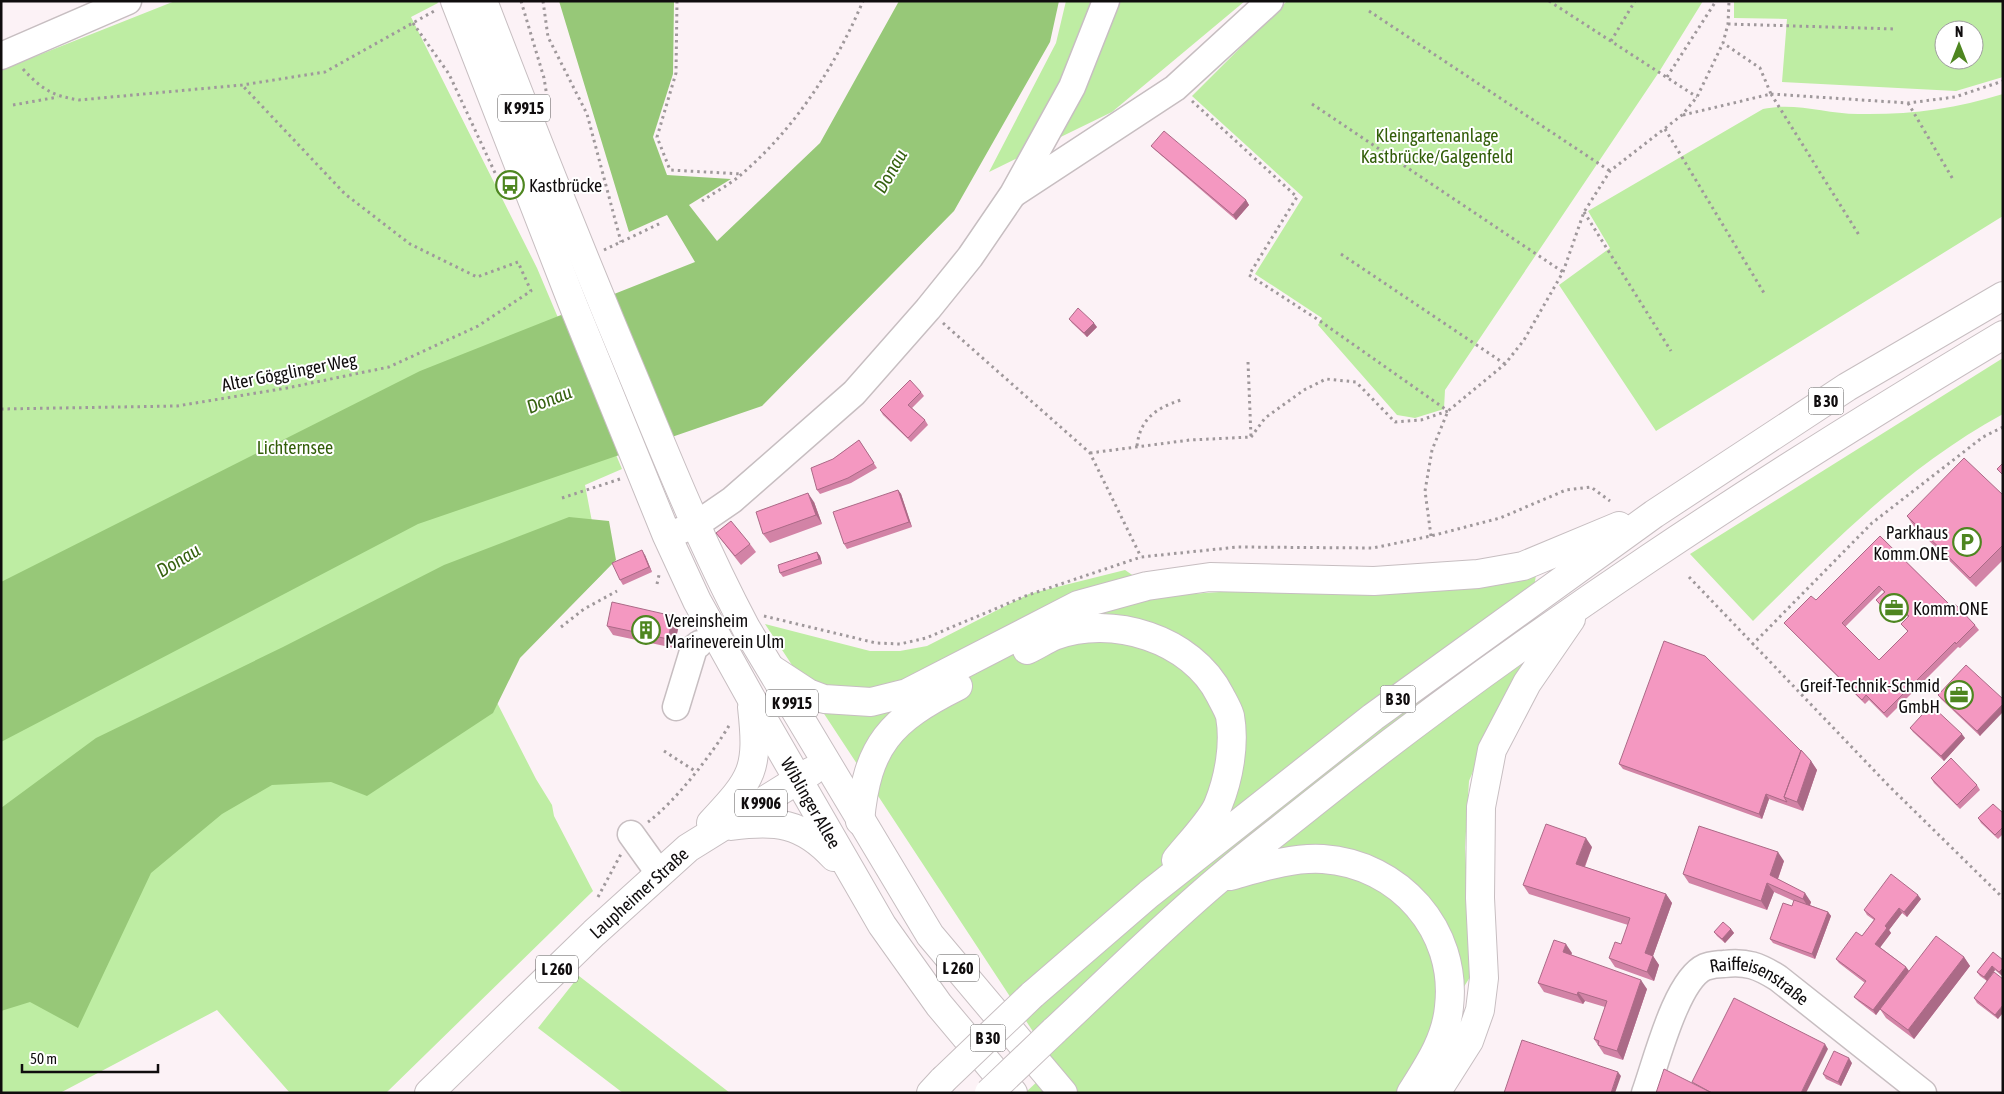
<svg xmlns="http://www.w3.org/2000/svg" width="2004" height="1094" font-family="'Asap Condensed',sans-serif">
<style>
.green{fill:#beeda3;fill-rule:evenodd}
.water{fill:#97c878}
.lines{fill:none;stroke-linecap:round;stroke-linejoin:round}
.minor-casing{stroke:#c7bec1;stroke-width:29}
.major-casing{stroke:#c7bec1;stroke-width:30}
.highway-casing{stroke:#c7bec1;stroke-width:30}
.path{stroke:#9f989b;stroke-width:3;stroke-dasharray:2.5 4;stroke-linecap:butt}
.minor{stroke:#fff;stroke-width:26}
.major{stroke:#fff;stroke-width:28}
.highway{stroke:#fff;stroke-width:28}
.highway-bridge-casing{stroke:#c7bec1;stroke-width:30;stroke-linecap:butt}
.highway-bridge{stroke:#fff;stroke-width:28}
.wall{fill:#d283a6;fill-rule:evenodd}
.shaded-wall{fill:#ab6a87}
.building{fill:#f498c1;stroke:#ab6a87;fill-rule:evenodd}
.labels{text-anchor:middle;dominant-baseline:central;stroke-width:4;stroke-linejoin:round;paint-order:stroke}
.shield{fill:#fff;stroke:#585656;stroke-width:1}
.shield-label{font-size:16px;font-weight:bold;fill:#100d0e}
.park-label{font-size:18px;fill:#325e09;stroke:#fff}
.poi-label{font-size:18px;fill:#100d0e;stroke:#fff;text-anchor:start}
.street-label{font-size:18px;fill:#100d0e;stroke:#fff}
.water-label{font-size:19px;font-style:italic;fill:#366210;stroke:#fff}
</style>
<rect width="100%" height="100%" fill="#fcf2f6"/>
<path class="green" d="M175 1H437L438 3 411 17 537 268 622 469 585 485 602 574 489 687 536 779 552 805 554 816 593 891 386 1093H290L217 1010 60 1093H1V70Z
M1066 1H1245L1112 112 989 172 1056 43Z
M1287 1H1703L1659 72 1445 390 1444 409 1415 418 1397 415 1318 325 1322 318 1255 274 1303 197 1192 96Z
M1734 1H2003V77L1956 91 1782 82 1787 19 1734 18ZM1944 30H1974V60H1944Z
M2003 94V216L1656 431 1559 285 1610 248 1588 211 1763 109C1795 102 1826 114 1858 114 1909 115 1955 109 2003 94Z
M2003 358V414C1907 466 1830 545 1753 621L1690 554Z
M1537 569 1521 667 1507 691 1469 781 1465 848 1472 974 1397 1093H1025L1055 1065 765 624 870 651H900L927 646 1029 594 1125 570 1163 596Z
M579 976 730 1093H623L538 1028Z"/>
<path class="water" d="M559 1H674L673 74 653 137 667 175 731 179 689 205 717 241 820 143 899 1H1059L1050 42 954 211 762 406 418 524 1 742V582L420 371 695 262 667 215 629 232Z
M569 517 609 521 616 560 520 658 493 713 367 796 331 782 272 785 222 814 151 873 78 1028 30 1002 1 1011V808L96 738 283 647 444 565Z"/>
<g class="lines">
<defs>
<g id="minor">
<path d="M1 56 128 1"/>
<path d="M1015 193 1175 88 1270 1"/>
<path d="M667 536 697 524 732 500 854 393 928 309 970 257 1013 194 1072 87 1106 1"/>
<path d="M676 707 694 648 699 644"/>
<path d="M631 834 659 873"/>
<path id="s1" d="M1645 1093C1656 1063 1676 980 1705 967 1711 965 1718 964 1724 964 1746 961 1759 966 1778 978L1923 1093"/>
</g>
<g id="major">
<path id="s2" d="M455 1 572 302 667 536 697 601 751 698 882 925 939 1005 1013 1093"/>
<path d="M483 1C532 129 583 257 636 383 670 466 704 549 746 628L930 935 1063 1093"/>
<path d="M711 823C753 778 759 770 752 707"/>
<path d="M731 826C775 820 802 822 834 857"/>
<path id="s3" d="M429 1093 594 933 688 848 812 771"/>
</g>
<path id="highway" d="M1027 650C1036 646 1045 640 1054 636 1112 614 1192 639 1220 695 1223 701 1228 709 1230 716 1235 744 1229 778 1218 805 1212 820 1187 846 1176 860
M773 670 808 693 824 699 871 702 907 693 1078 605 1147 586 1210 577 1374 581 1478 574 1523 566 1619 526
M860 821C867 745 890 720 958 686
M1230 876C1259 868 1292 857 1323 859 1399 864 1458 930 1449 1007 1446 1040 1428 1066 1411 1093
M1032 995 1149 894 1373 717 1654 514 1847 387 2003 296
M1054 1031C1109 980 1163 926 1220 878 1250 852 1281 829 1312 804 1530 630 1764 478 2003 335
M931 1093 943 1080
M1436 1093 1469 1041 1480 1010 1484 978 1480 898 1481 807 1492 750 1527 683 1571 619"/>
</defs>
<use href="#minor" class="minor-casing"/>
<use href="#major" class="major-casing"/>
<use href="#highway" class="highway-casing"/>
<path class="path" d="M521 1 544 78 548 103
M543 1 548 37 587 114 621 242
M677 1 676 73 657 137 670 170 742 174
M1549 1 1697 97
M1369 11 1610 171
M413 23 449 74 496 175
M1728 24 1896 29
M1611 41 1635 1
M23 69C41 89 53 96 79 100L242 85 325 72 436 10
M1667 77 1716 1
M1771 94 1908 103 1955 97 2003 81
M1771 94 1859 235
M1192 101 1297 197 1249 275 1320 321 1448 411
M1908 103 1954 181
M1312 104 1563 272
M13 105 58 97
M1683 115 1771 94 1760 68 1723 43
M1665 129 1764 293
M702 201C715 192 731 184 743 173 796 127 836 65 863 1
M1584 212 1671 351
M604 250 661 223
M1341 254 1505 364
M943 323 1090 453 1141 557
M1248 362 1251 437
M1 409 177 406 287 388 389 367 478 326 531 291 518 262 477 277 410 244 345 194 242 85
M1251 437 1265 418 1304 390 1326 379 1356 382 1395 422 1421 420 1448 411
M1137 446C1140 419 1156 408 1181 400
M1090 453 1190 440 1251 437
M562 498 620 479
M1431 536 1425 491 1432 450 1448 411 1505 364 1524 340 1563 272 1584 212 1610 171 1682 115 1697 97 1723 43 1728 24 1729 1
M1689 577 1889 786 2003 898
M657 584 659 575
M764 616 876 643 900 644 926 638 1028 595 1141 557 1238 547 1373 548 1431 536 1500 518 1566 490 1591 487 1610 501
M561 627 584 609 617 591
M1752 645 1872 523 1983 437 2003 427
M664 751 695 771
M648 822C675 802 713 753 730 724
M598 897 621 854"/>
<use href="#minor" class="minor"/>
<use href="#major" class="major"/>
<use href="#highway" class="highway"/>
<defs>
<path id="highway-bridge" d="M943 1080 1032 995
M989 1093 1054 1031"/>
</defs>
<use href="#highway-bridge" class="highway-bridge-casing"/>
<use href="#highway-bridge" class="highway-bridge"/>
</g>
<path class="wall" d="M1151 146 1246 200 1249 205 1236 220 1155 150Z
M1069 319 1097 327 1087 337 1072 323Z
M921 392 924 396 912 408 925 420 928 425 911 442 883 415 880 410Z
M859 440 877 468 851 483 820 494 817 490 833 459Z
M898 490 901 494 912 527 847 549 844 544Z
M2003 495V560L1976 587 1913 525 1907 516Z
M814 502 822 524 770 543 763 534Z
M716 533 750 544 756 552 741 565Z
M1880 536 1952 607 1975 625 1979 630 1960 648 1958 647 1887 718 1869 700 1865 704 1784 623 1816 600ZM1882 590 1884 592 1876 600 1879 604 1893 618 1901 610 1908 617 1901 624 1908 632 1879 660 1845 627Z
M817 552 820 556 822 564 783 577 780 573Z
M645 555 652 572 623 585 620 580Z
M673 616 679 624 674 648 613 635 607 626Z
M1938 695 2003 699 1980 736 1941 699Z
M1910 728 1965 738 1944 761 1913 732Z
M1811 761 1817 770 1803 811 1769 799 1762 819 1623 769 1619 764Z
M1931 778 1977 785 1980 790 1960 809 1934 783Z
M2003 813V834L1998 839 1981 823 1978 818Z
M1592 847 1585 867 1666 894 1672 903 1653 956 1659 965 1654 981 1615 967 1609 958 1621 944 1628 925 1529 894 1523 885Z
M1784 861 1778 879 1811 902 1810 905 1828 912 1831 916 1815 959 1773 943 1770 939 1792 906 1794 901 1774 892 1767 910 1689 883 1683 874Z
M1921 899 1907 917 1902 913 1889 930 1891 933 1880 947 1906 967 1909 971 1964 957 1970 966 1914 1039 1886 1018 1880 1009 1876 1015 1858 1001 1854 997 1865 983 1839 963 1836 959 1862 936 1874 920 1867 915 1864 910Z
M1731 929 1734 933 1725 943 1717 936 1714 932Z
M1993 952 2002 976 1995 970 1987 981 1980 976 1977 972Z
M1572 953 1571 955 1647 989 1623 1060 1604 1054 1594 1039 1605 1007 1585 1001 1583 1004 1544 992 1538 983Z
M2003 979 1998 1019 1977 1003 1974 998Z
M1852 1063 1841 1086 1826 1079 1823 1074Z"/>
<path class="shaded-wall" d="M1246 200 1249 205 1236 220 1233 215Z
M1094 323 1097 327 1087 337 1084 333Z
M898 490 901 494 912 527 909 522Z
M808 493 814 502 822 524 816 515Z
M642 550 645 555 652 572 649 567Z
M817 552 820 556 822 564 819 559Z
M673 616 679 624 674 648 668 639Z
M2003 704V712L1980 736 1977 731Z
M1962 734 1965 738 1944 761 1941 756Z
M1811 761 1817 770 1803 811 1797 802Z
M1766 794 1769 799 1762 819 1759 814Z
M1586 838 1592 847 1582 873 1576 864Z
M1778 852 1784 861 1776 884 1770 875Z
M1767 883 1774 892 1767 910 1761 901Z
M1805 893 1811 902 1809 908 1803 899Z
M1666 894 1672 903 1653 956 1659 965 1654 981 1647 972 1645 953Z
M1918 895 1921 899 1907 917 1904 912Z
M1899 908 1902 913 1889 930 1891 933 1879 949 1875 944 1885 926Z
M1828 912 1831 916 1815 959 1812 954Z
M1731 929 1734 933 1725 943 1722 939Z
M1566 944 1572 953 1569 961 1563 952Z
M1964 957 1970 966 1914 1039 1908 1030Z
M1992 966 1995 970 1987 981 1984 977Z
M1906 967 1909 971 1876 1015 1873 1010Z
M2003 968 2002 976 1999 972Z
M1641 980 1647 989 1623 1060 1617 1051Z
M1578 992 1585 1001 1583 1004 1577 995Z
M2003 1005V1013L1998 1019 1995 1015Z
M1825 1044 1828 1049 1806 1093H1801Z
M1849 1058 1852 1063 1841 1086 1838 1082Z
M1618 1072 1621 1076 1615 1093H1611Z"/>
<path class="building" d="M1164 131 1246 200 1233 215 1151 146Z
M1078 308 1094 323 1084 333 1069 319Z
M910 380 921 392 908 405 925 420 908 438 880 410Z
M859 440 874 463 848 478 817 490 811 468 833 459Z
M1964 458 2003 495V545L1970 578 1907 516Z
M2003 463V475L1997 469Z
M898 490 909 522 844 544 833 512Z
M808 493 816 515 763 534 756 512Z
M731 521 750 544 735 556 716 533Z
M1880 536 1952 607 1955 604 1975 625 1956 644 1955 642 1884 713 1866 695 1862 700 1784 623 1811 596 1816 600ZM1879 586 1885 592 1876 600 1890 614 1898 606 1909 616 1901 624 1908 631 1879 660 1842 623Z
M642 550 649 567 620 580 612 563Z
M817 552 819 559 780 573 778 565Z
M612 602 673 616 668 639 607 626Z
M1664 641 1705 656 1801 751 1784 797 1787 802 1766 794 1759 814 1619 764Z
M1966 665 2003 699V704L1977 731 1938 695Z
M1931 705 1962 734 1941 756 1910 728Z
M1801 750 1811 761 1797 802 1784 797Z
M1951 758 1977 785 1957 805 1931 778Z
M1993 804 2003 813V827L1995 835 1978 818Z
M1546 824 1586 838 1576 864 1666 894 1645 953 1653 956 1647 972 1609 958 1615 942 1621 944 1630 918 1523 885Z
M1699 826 1778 852 1770 875 1805 893 1803 899 1767 883 1761 901 1683 874Z
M1891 874 1918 895 1904 912 1899 908 1885 926 1887 928 1875 944 1906 967 1873 1010 1854 997 1866 981 1836 959 1856 932 1862 936 1875 919 1864 910Z
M1794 900 1828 912 1812 954 1770 939 1783 903 1792 906Z
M1723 922 1731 929 1722 939 1714 932Z
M1936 936 1964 957 1908 1030 1880 1009Z
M1554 940 1566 944 1563 952 1641 980 1617 1051 1598 1045 1599 1041 1594 1039 1607 1001 1578 992 1577 995 1538 983Z
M1993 952 2003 960V968L1999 972 1992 966 1984 977 1977 972Z
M1994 972 2003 979V1005L1995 1015 1974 998Z
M1734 998 1825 1044 1801 1093H1712L1692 1082Z
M1522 1040 1618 1072 1611 1093H1504Z
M1834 1051 1849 1058 1838 1082 1823 1074Z
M1664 1069 1712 1093H1656Z"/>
<defs>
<symbol id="bus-ring" viewBox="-11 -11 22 22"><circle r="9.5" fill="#fff" stroke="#4e8620" stroke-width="1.5"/><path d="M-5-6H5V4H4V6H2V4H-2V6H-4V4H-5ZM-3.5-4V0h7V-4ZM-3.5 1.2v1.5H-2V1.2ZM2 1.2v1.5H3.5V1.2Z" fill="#4e8620"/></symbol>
<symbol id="parking-ring" viewBox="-11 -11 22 22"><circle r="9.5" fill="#fff" stroke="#4e8620" stroke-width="1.5"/><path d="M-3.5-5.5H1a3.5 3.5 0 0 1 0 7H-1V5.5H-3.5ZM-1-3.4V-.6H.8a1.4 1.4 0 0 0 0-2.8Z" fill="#4e8620"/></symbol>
<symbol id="office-ring" viewBox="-11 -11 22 22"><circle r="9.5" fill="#fff" stroke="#4e8620" stroke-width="1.5"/><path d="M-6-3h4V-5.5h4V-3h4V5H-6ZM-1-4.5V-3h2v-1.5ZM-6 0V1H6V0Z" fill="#4e8620"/></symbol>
<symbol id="building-ring" viewBox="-11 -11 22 22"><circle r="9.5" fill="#fff" stroke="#4e8620" stroke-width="1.5"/><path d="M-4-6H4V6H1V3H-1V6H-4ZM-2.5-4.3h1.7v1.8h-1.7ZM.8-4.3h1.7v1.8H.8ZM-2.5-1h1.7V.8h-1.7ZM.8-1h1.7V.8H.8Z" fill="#4e8620"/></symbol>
</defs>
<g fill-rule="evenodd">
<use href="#bus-ring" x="494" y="169" width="32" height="32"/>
<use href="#parking-ring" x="1951" y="526" width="32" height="32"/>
<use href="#office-ring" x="1878" y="592" width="32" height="32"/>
<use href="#building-ring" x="630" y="614" width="32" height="32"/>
<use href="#office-ring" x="1943" y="679" width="32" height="32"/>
</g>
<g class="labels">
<g class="shield">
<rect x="498" y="94.5" width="52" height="27" rx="4"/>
<rect x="1808.5" y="387.5" width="35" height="27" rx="4"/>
<rect x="1380.5" y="685.5" width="35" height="27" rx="4"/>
<rect x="766" y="689.5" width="52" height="27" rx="4"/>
<rect x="735" y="789.5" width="52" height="27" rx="4"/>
<rect x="937" y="954.5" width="42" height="27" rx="4"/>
<rect x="536" y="955.5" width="42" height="27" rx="4"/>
<rect x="970.5" y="1024.5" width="35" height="27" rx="4"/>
</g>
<g class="shield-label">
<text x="524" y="108">K 9915</text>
<text x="1826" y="401">B 30</text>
<text x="1398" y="699">B 30</text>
<text x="792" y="703">K 9915</text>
<text x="761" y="803">K 9906</text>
<text x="958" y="968">L 260</text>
<text x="557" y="969">L 260</text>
<text x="988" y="1038">B 30</text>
</g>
<g class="park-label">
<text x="1437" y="135">Kleingartenanlage<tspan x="1437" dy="21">Kastbrücke/Galgenfeld</tspan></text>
<text x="295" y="447">Lichternsee</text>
</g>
<g class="poi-label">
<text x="529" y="185">Kastbrücke</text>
<text x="1948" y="532" text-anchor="end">Parkhaus<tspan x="1948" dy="21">Komm.ONE</tspan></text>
<text x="1913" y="608">Komm.ONE</text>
<text x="665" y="620">Vereinsheim<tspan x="665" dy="21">Marineverein Ulm</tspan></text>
<text x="1940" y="685" text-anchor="end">Greif-Technik-Schmid<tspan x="1940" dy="21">GmbH</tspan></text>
</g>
<g class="street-label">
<text transform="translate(289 372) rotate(-11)">Alter Gögglinger Weg</text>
<text stroke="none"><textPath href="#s2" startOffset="879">Wiblinger Allee</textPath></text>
<text stroke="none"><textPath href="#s3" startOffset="290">Laupheimer Straße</textPath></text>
<text stroke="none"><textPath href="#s1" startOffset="201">Raiffeisenstraße</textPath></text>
</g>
<g class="water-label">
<text transform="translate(890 171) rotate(-60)">Donau</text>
<text transform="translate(549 399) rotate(-21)">Donau</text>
<text transform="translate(178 560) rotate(-31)">Donau</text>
</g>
</g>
<rect width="2004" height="1094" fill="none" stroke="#100d0e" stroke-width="5"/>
<g transform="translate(1959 45)"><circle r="24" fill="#ffffff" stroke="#9f9e9f"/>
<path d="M0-4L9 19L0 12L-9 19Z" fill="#4e8620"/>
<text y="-8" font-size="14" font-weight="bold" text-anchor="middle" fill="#100d0e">N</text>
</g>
<path d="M22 1064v8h136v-8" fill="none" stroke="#100d0e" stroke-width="2.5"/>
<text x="30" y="1064" font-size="15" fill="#100d0e" stroke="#ffffff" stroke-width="4" paint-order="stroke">50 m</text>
</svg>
